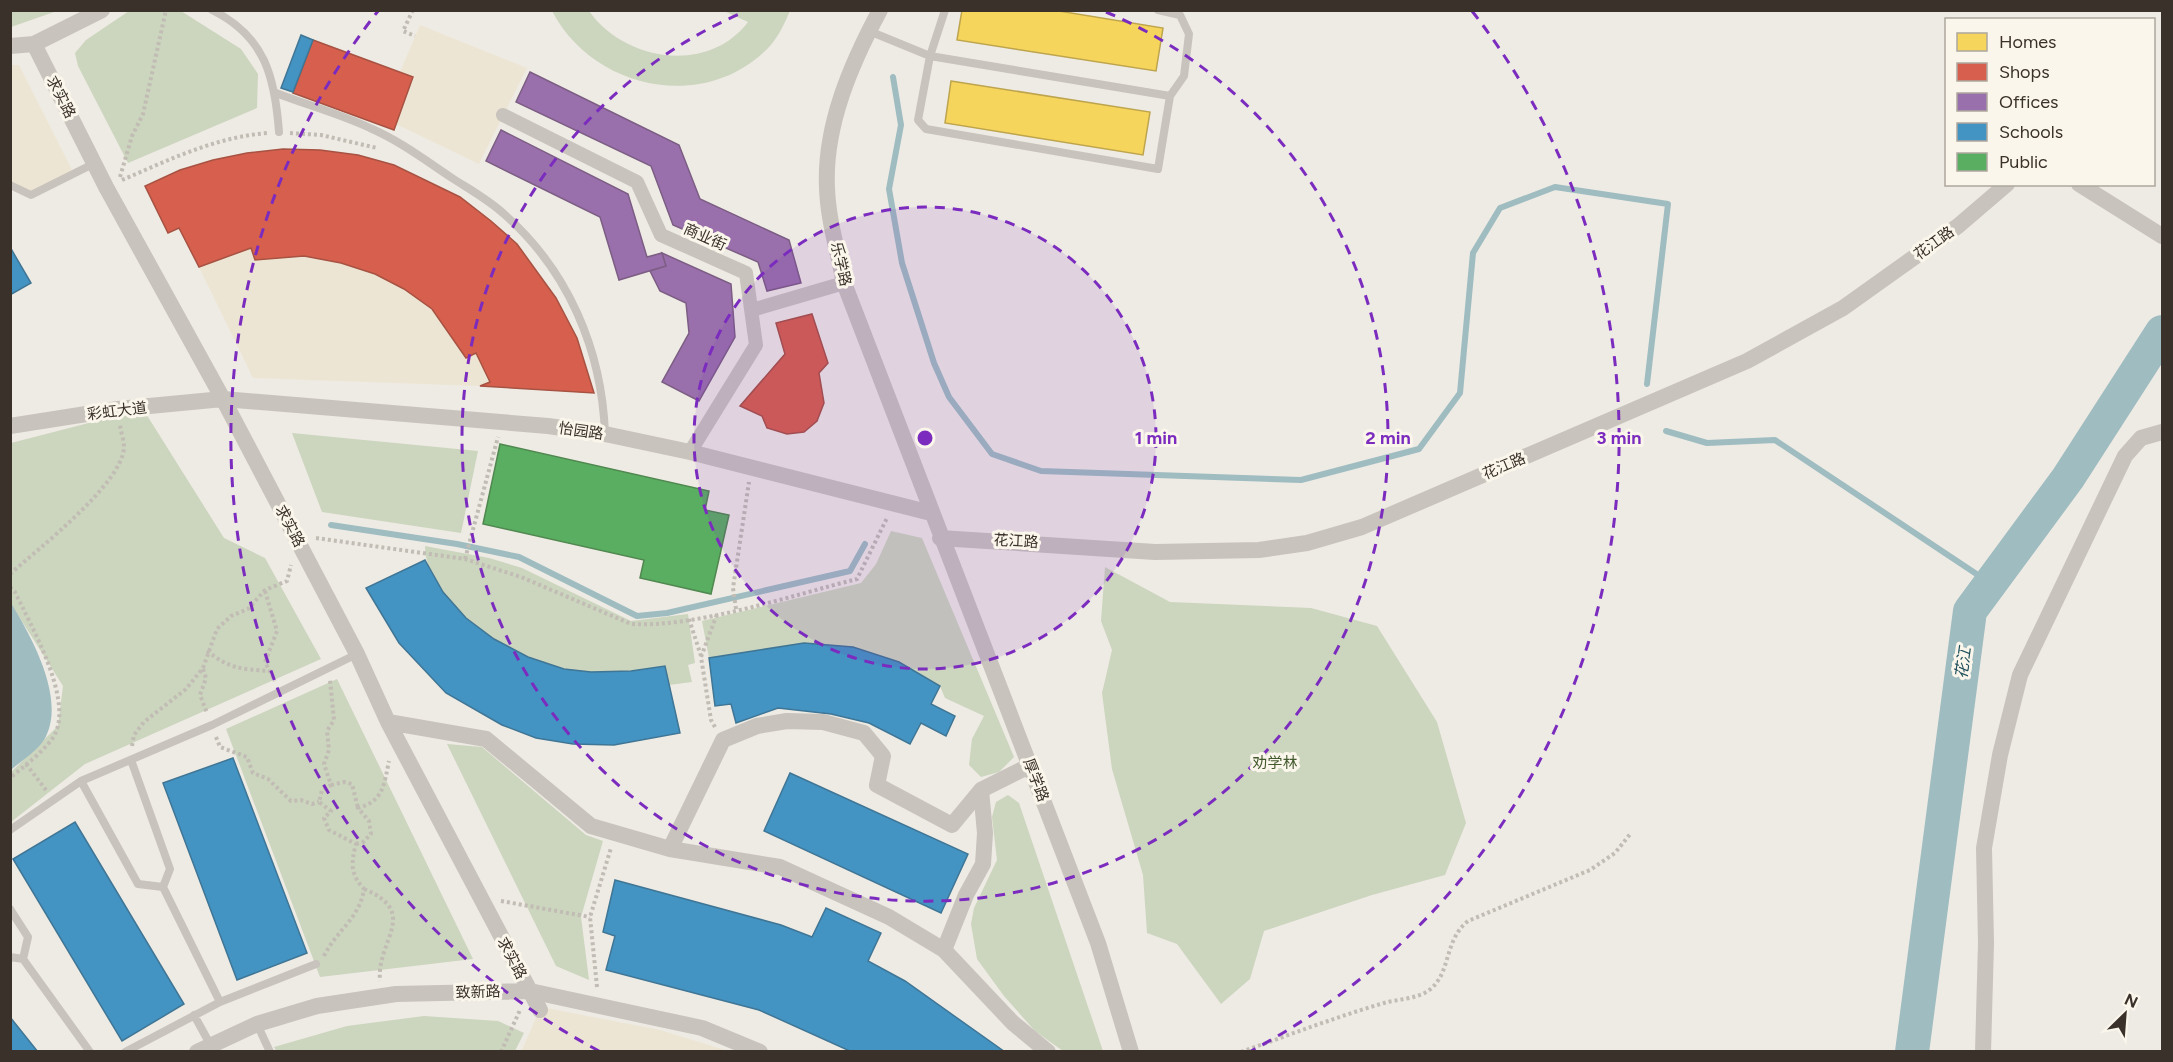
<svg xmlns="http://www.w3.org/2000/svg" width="2173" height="1062" font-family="Figtree,'Noto Sans SC',sans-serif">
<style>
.green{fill:#ccd5be}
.plaza{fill:#ede5d3}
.water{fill:#9fbcc0}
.homes{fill:#f6d55c;stroke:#bda44d;stroke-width:1.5}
.shops{fill:#d6604d;stroke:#a75242;stroke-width:1.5}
.offices{fill:#9970ab;stroke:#7c5d84;stroke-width:1.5}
.schools{fill:#4393c3;stroke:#407695;stroke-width:1.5}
.public{fill:#5aae61;stroke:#508850;stroke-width:1.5}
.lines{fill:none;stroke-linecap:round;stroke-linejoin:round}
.stream{stroke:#9fbcc0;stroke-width:6}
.river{stroke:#9fbcc0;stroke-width:34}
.path{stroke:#c1bcb4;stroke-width:4;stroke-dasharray:3 3;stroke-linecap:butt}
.service{stroke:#c8c3bc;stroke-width:8}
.pedestrian{stroke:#c8c3bc;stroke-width:14}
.minor{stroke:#c8c3bc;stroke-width:16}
.ring{fill:none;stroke:#7b2cbf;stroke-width:3;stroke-dasharray:10 8}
.labels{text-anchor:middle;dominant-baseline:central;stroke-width:6;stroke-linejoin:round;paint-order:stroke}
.street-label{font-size:15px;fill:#39312a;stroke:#fbf6eb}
.park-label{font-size:15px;fill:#42582d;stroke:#fbf6eb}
.water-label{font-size:16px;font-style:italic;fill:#1e4f5c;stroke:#fbf6eb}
.centre{fill:#7b2cbf;stroke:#fbf6eb;stroke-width:3}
.ring-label{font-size:18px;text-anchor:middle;font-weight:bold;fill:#7b2cbf;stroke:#fbf6eb;stroke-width:6;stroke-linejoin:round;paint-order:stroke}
</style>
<rect width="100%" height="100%" fill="#eeebe4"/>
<path class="green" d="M11 10H57V11L11 27Z
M129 11H181L241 49 258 74 257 108 128 163 78 66 75 53 86 40Z
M552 11H589C624 61 708 75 748 22L724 11H790C785 22 779 36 770 46 706 114 593 90 552 11Z
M143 409 224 538 265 558 321 659 85 764 11 822V772L58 726 63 686 11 604V443Z
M292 433 478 451 461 533 322 512Z
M891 531 922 538 1014 757 999 772 981 777 969 765 972 739 984 716 945 698 940 686 899 662 804 643 709 658 702 621 861 583 876 564Z
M425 546 489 558 522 568 631 621 688 614 695 663 688 665 692 682 669 685 664 666C632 671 597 676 564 669 513 659 425 604 425 546Z
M1105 567 1170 602 1311 608 1377 626 1437 722 1466 823 1445 875 1372 895 1264 931 1250 979 1221 1004 1177 944 1147 933 1143 875 1112 769 1102 693 1112 650 1101 621Z
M337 679 473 959 320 977 226 729Z
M447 744 482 747 586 835 603 841 581 917 589 980 556 966Z
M1008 795 1019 803 1103 1051H1063L1035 1031 1004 996 977 959 971 924 974 908 997 860 992 817 996 802Z
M424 1016 498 1021 524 1033 515 1051 277 1052 274 1047 347 1026Z"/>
<path class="plaza" d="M420 25 527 68 479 164 396 124 413 77 400 72Z
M11 65H19L74 174 31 195 11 185Z
M251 248 341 263 375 274 404 289 432 309 476 353 490 382 480 386 253 378 199 267Z
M541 1007 660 1030 728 1051 521 1052Z"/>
<path class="water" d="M11 603C31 636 64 695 47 734 42 748 22 760 11 770Z"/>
<path class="homes" d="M962 10H1053L1163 28 1156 71 957 40Z
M951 81 1150 112 1143 155 945 123Z"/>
<path class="shops" d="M313 40 413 77 394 130 293 93Z
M283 149 320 150 358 155 394 165 460 197 491 221 517 244 556 298 577 338 594 393 480 386 490 382 476 353 466 358 432 309 404 289 375 274 341 263 304 256 255 260 251 248 199 267 179 228 168 233 145 186 180 170 213 160 247 153Z
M812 314 828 363 819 373 824 403 817 421 804 432 787 434 767 428 762 416 740 406 785 354 776 323Z"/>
<path class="offices" d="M530 72 679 145 700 199 789 240 801 283 767 291 758 262 673 225 651 166 516 102Z
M501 130 628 194 647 257 662 253 666 266 619 280 600 217 486 161Z
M662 253 731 284 735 337 699 401 662 382 689 333 686 303 660 291 650 271 666 266Z"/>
<path class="schools" d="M301 35 313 40 293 92 281 88Z
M10 247 31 283 10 295Z
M425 560 443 592 466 618 494 639 528 657 564 669 591 672 631 671 665 666 680 733 614 745 573 744 536 738 502 725 446 693 399 643 366 588Z
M804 643 853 647 899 662 940 686 931 704 955 716 946 736 921 723 910 744 869 723 831 714 778 708 736 723 731 704 715 706 709 658Z
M233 758 307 953 237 980 163 783Z
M790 773 968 854 941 913 764 831Z
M75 822 184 1004 122 1041 13 859Z
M615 880 781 925 812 937 826 908 881 933 868 961 905 981 1005 1052H852L759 1010 606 970 615 936 603 932Z
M10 1017 38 1052H10Z"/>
<path class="public" d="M500 444 709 491 705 510 729 515 711 594 640 578 644 560 483 524Z"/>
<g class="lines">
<path class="stream" d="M893 77 901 125 889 189 902 263 934 363 949 397 992 454 1041 471 1301 480 1419 449 1460 393 1473 253 1500 208 1555 187 1668 204 1647 384
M1666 431 1707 443 1775 440 1990 583
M331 525 457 544 519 557 637 616 667 613 850 571 865 544"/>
<path class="river" d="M1912 1052 1970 611 2068 478 2162 332"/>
<path class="path" d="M413 10 403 31 415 36
M290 133 321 135 377 148
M120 177 132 136 143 114 166 10
M122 180C169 160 215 137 268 133
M316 538 465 559 521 577 631 624C696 628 793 595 857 579L887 518
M465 559 498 437
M10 574C38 549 121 485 124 448 124 441 121 432 120 425
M10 587 15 592C31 626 71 695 56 732 50 747 23 767 10 778
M265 591 277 631 265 662 275 681
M736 609 733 588 749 482
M689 619 701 656
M207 651C230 669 241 669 269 671
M203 669 206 678 200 695 207 713
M715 727 711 720 701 657 717 614
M216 737 220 747 247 757 253 773 268 779 291 801 301 800 312 804 319 802
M132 746 134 735 144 722 186 689 203 668 217 629 231 616 248 609 265 590 287 581 291 565
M26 764 46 790
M331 785 344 782 352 784 358 808
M356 844 363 842 371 834 369 821 358 808C384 801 384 784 389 761
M364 889C421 913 376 940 380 981
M501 901 590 917
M324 956C336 931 360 918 364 889 350 874 351 863 356 844L329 830 324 818 331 811 319 802 322 790 331 785 324 764 329 750 327 731 334 720 330 680
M597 987 590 917 611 848
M501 1052 520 1010
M1241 1052C1289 1035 1336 1017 1384 1003 1398 999 1416 999 1428 991 1452 974 1443 941 1468 921L1590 870 1615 853 1631 833"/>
<path class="service" d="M212 10C265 36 275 77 279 132
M945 10 930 56 918 120 926 129 1158 169 1170 96 1184 76 1189 34 1180 15 1158 10
M869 31 930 56 1170 96
M276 93C307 105 340 114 370 128 400 141 425 160 452 178 469 189 489 200 504 214 568 270 602 350 605 434
M10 185 31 195 95 163
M131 760 170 869 163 887 220 1002
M81 781 138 884 163 887
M10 830 81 781 212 725 357 654
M10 909 28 937 23 959
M10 957 23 959 90 1052
M194 1015 210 1044
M257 1024 270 1052
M125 1052 220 1002 316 964"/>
<path class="pedestrian" d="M503 115 637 182 661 235 746 273 756 345 690 452
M752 310 844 283"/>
<path class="minor" d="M880 10C851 64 824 126 827 188 828 220 838 252 844 283L1098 943 1131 1052
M34 44 106 187 223 399 357 654 388 722 540 1010
M10 46 34 44 102 10
M2079 184 2162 236
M10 426 118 409 223 399 548 426 605 434 690 452 931 513
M940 538 1155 552 1259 550 1307 543 1362 527 1747 361 1843 308 1958 226 2007 184
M388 722 486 739 591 826 670 849 723 740 757 726 787 721 823 722 864 733 883 756 877 785 952 825 981 790 1031 765
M670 849 780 867 889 917 944 950 1013 1023 1048 1052
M944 950 966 895 983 864 985 833 981 790
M197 1052 257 1024 317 1006 396 994 530 991 702 1028 760 1052
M1983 1052 1986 943 1984 848 2000 755 2020 675 2125 456 2141 438 2162 432"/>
</g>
<circle cx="925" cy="438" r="231" fill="#7b2cbf" fill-opacity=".12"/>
<g class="ring">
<circle cx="925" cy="438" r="231"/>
<path d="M1106 12A463 463 0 1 1 744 12"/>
<path d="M599 1051A694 694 0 0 1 378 11M1472 11A694 694 0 0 1 1251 1051"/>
</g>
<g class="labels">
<g class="street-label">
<text transform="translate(61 97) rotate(63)">求实路</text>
<text transform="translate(705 237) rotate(24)">商业街</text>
<text transform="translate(1934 243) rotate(-36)">花江路</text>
<text transform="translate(841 264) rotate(77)">乐学路</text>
<text transform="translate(117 411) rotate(-7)">彩虹大道</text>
<text transform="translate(581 431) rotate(8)">怡园路</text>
<text transform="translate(1504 466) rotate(-23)">花江路</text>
<text transform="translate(290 526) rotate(62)">求实路</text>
<text transform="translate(1016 541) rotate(3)">花江路</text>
<text transform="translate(1036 780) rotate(69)">厚学路</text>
<text transform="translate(512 958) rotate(62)">求实路</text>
<text transform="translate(478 992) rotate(-2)">致新路</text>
</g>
<g class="park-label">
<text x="1275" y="763">劝学林</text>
</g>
<g class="water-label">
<text transform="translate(1963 663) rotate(-82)">花江</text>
</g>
</g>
<circle cx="925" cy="438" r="9" class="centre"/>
<g class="ring-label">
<text x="1156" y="444">1 min</text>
<text x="1388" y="444">2 min</text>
<text x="1619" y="444">3 min</text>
</g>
<rect width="2173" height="1062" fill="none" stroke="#39312a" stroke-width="24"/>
<rect x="1945" y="18" width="210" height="168" fill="#fbf6eb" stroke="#ada79e" stroke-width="1.5"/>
<rect x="1957" y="33" width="30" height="18" fill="#f6d55c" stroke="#ada79e" stroke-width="1.5"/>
<text x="1999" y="48" font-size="18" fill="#39312a">Homes</text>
<rect x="1957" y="63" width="30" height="18" fill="#d6604d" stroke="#ada79e" stroke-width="1.5"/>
<text x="1999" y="78" font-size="18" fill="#39312a">Shops</text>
<rect x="1957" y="93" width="30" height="18" fill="#9970ab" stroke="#ada79e" stroke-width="1.5"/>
<text x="1999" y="108" font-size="18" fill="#39312a">Offices</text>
<rect x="1957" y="123" width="30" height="18" fill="#4393c3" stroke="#ada79e" stroke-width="1.5"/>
<text x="1999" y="138" font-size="18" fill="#39312a">Schools</text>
<rect x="1957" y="153" width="30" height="18" fill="#5aae61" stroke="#ada79e" stroke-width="1.5"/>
<text x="1999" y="168" font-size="18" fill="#39312a">Public</text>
<g transform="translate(2125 1014) rotate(25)" stroke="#fbf6eb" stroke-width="4.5" paint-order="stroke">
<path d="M0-4.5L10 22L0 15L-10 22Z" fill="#39312a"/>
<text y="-9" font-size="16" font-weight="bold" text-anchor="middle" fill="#39312a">N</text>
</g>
</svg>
